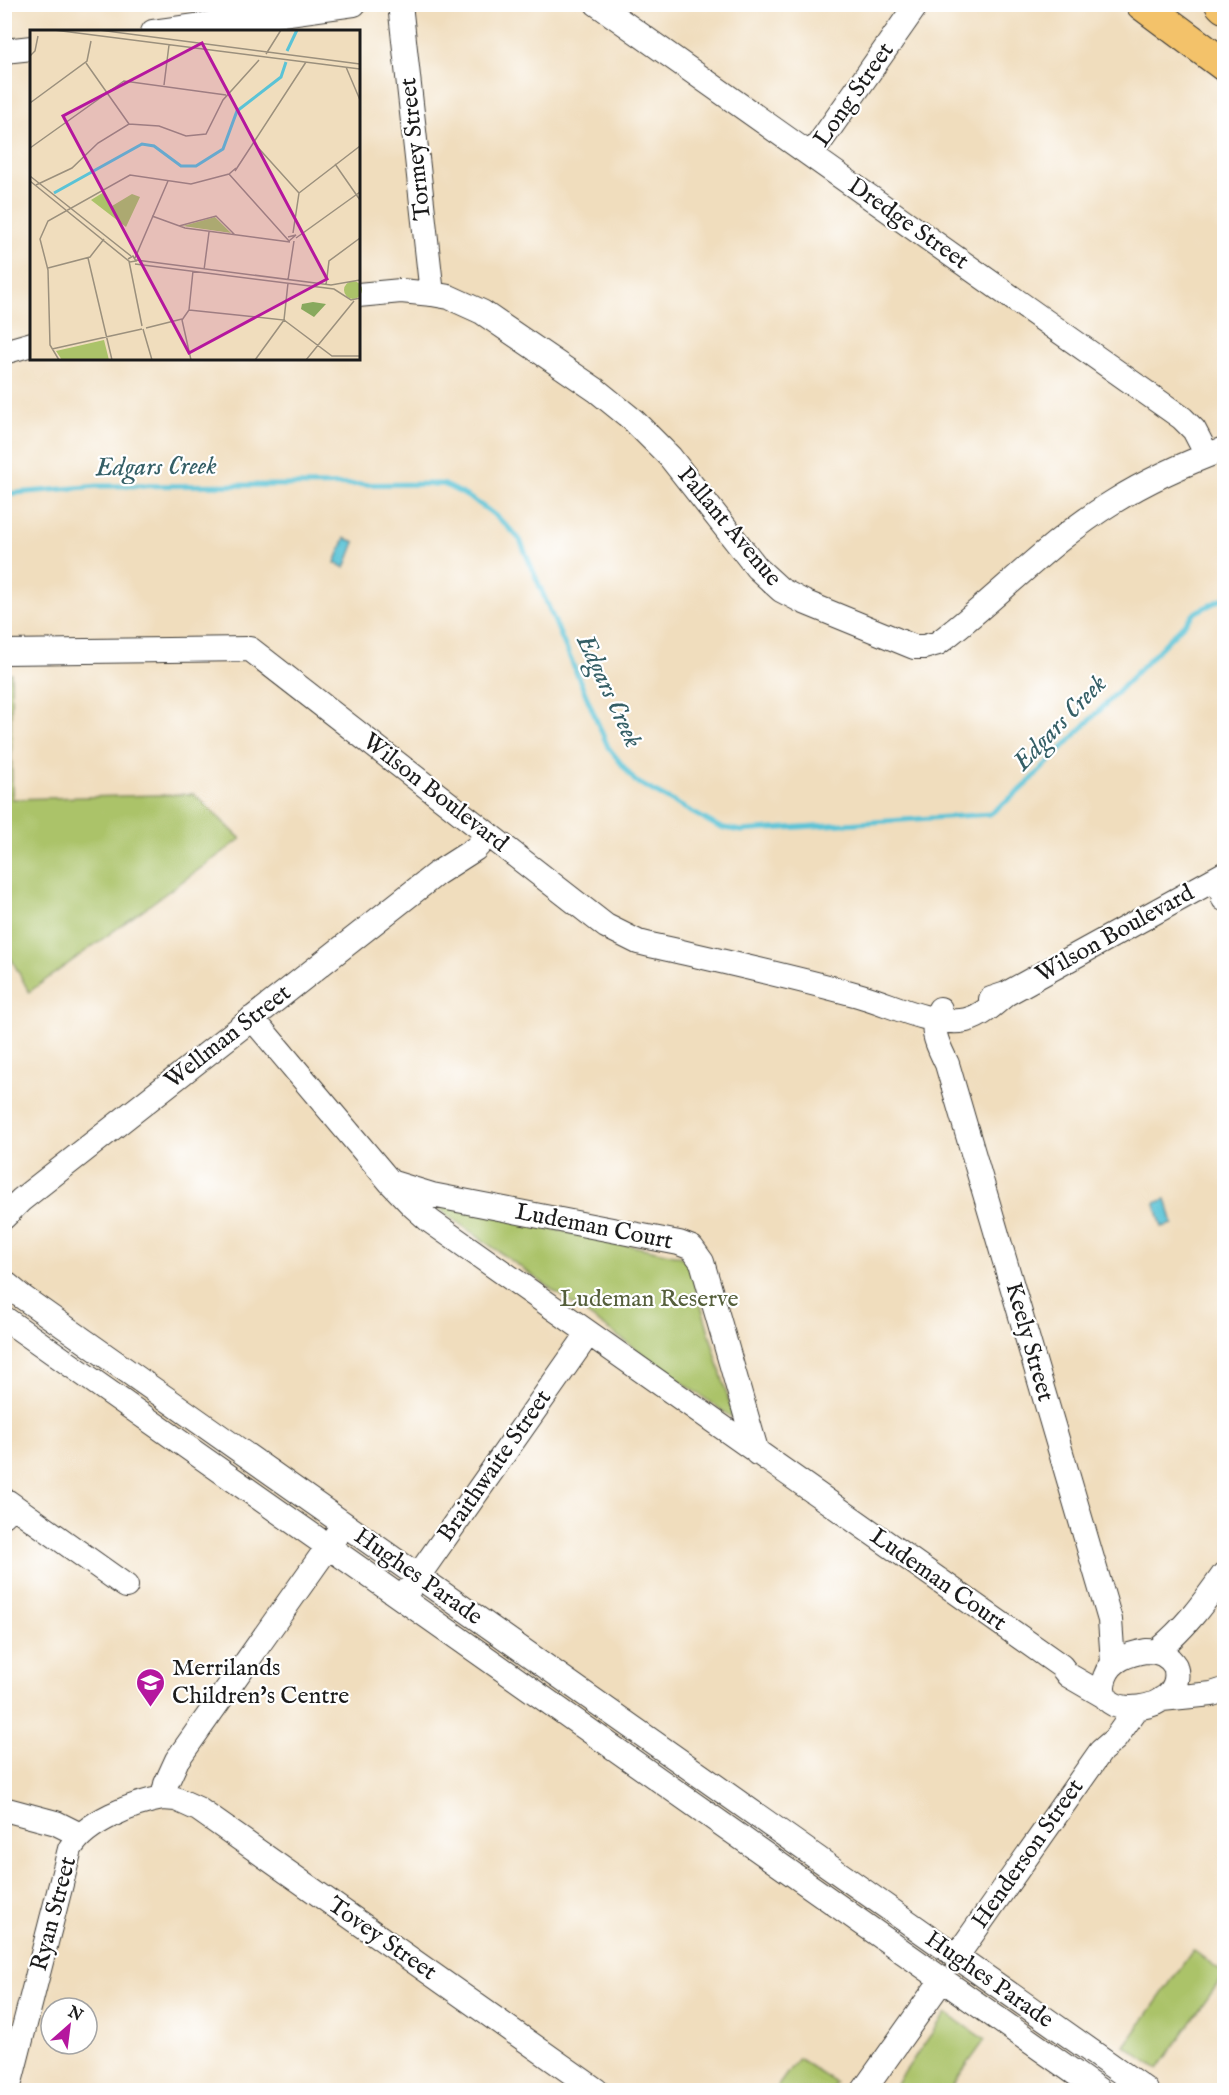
<svg xmlns="http://www.w3.org/2000/svg" width="1229" height="2095" font-family="'IM FELL English',serif">
<style>
.green{fill:#abc369;stroke:#647042;stroke-width:1.5}
.water{fill:#5ac3d6;stroke:#3b7079;stroke-width:1.5}
.lines{fill:none;stroke-linecap:round;stroke-linejoin:round}
.stream{stroke:#5ac3d6;stroke-width:5}
.minor-casing{stroke:#3c3934;stroke-width:26}
.major-casing{stroke:#3c3934;stroke-width:34}
.minor{stroke:#fff;stroke-width:24}
.major{stroke:#f3c26a;stroke-width:32}
.labels{text-anchor:middle;dominant-baseline:central;stroke-width:4.5;stroke-linejoin:round;paint-order:stroke}
.street-label{font-size:24px;fill:#1c1c1c;stroke:#fff}
.park-label{font-size:24px;fill:#555f3b;stroke:#fff}
.poi-label{font-size:24px;fill:#1c1c1c;stroke:#fff;text-anchor:start}
.water-label{font-size:26px;font-style:italic;fill:#355f66;stroke:#fff}
.inset-river{fill:none;stroke:#5ac3d6;stroke-width:3}
.inset-road{fill:none;stroke:#9b907d;stroke-width:1.5}
.view{fill:#b5179e;fill-opacity:0.15;stroke:#b5179e;stroke-width:3}
.inset-edge{fill:none;stroke:#1c1c1c;stroke-width:3}
</style>
<rect width="100%" height="100%" fill="#fff"/>
<filter id="ink" filterUnits="userSpaceOnUse"><feTurbulence type="fractalNoise" baseFrequency=".0167" numOctaves="2"/><feDisplacementMap in="SourceGraphic" scale="12" xChannelSelector="R" yChannelSelector="G"/><feConvolveMatrix kernelMatrix="1 2 1 2 8 2 1 2 1" color-interpolation-filters="sRGB"/></filter>
<filter id="wash" filterUnits="userSpaceOnUse"><feTurbulence type="fractalNoise" baseFrequency=".008" numOctaves="4" result="noise"/><feDisplacementMap in="SourceGraphic" scale="24" xChannelSelector="R" yChannelSelector="G"/><feGaussianBlur stdDeviation="1.35" result="paint"/><feColorMatrix in="noise" values="0 0 0 0 0 0 0 0 0 0 0 0 0 0 0 0 0 1.4 0 .05"/><feComposite in="paint" operator="in"/></filter>
<g filter="url(#wash)">
<rect width="100%" height="100%" fill="#f0ddbd"/>
<path class="green" d="M5 673H11L12 799 194 794 241 839 29 992 5 947Z
M429 1202 679 1256 689 1263 734 1419Z
M1193 1950 1224 1973V1975L1158 2069 1125 2046Z
M946 2013 985 2040 949 2090H892Z
M798 2058 836 2083 831 2090H775Z"/>
<path class="water" d="M345 538 355 542 345 568 335 563Z
M1166 1199 1173 1224 1162 1227 1155 1203Z"/>
<g class="lines">
<path class="stream" d="M4 494 98 486 443 484C474 498 499 515 520 540L608 747 635 781 719 827 741 831 990 814 1023 788 1196 612 1224 598"/>
</g>
</g>
<g filter="url(#ink)">
<g class="lines">
<defs>
<path id="minor" d="M400 4 432 294
M597 4 1182 418 1194 430 1207 455
M153 32 354 4
M4 51 32 48
M811 155 917 4
M358 295 401 291 432 294 449 297 482 312 596 390 633 420 670 457 757 568 781 590 804 602 914 647H924L938 643C998 598 1049 541 1113 502 1148 480 1186 463 1224 449
M4 352 32 344
M4 652 250 649 606 926 638 942C711 959 785 975 858 995 891 1004 924 1023 960 1021 978 1020 993 1005 1006 994
M1219 877 1224 899
M991 999 1006 994 1224 874
M940 1009C928 1029 938 1045 947 1064L1110 1620 1113 1663
M252 1018 391 1183 412 1205 430 1221 1061 1666 1068 1675 1106 1697
M393 1183 432 1195 679 1243 692 1248 702 1262 757 1453
M4 1217 21 1200 436 874 475 849 488 835
M4 1282 21 1296 1146 2090
M4 1318 1099 2090
M4 1515 8 1502 126 1586
M409 1589 588 1334
M1146 1651C1159 1651 1168 1655 1175 1666 1190 1714 1087 1725 1105 1677 1111 1659 1129 1654 1146 1651Z
M1157 1651C1186 1627 1202 1605 1224 1574
M1162 1699 1212 1694 1224 1690
M163 1798 176 1799 198 1809 596 2090
M4 1809 56 1823 80 1835
M956 1957 1101 1751 1115 1739 1137 1708
M8 2090 70 1849C85 1822 134 1803 163 1798L166 1784 177 1760 337 1534
M864 2090 942 1980"/>
<path id="major" d="M1142 4 1224 65
M1221 4 1224 7"/>
</defs>
<use href="#minor" class="minor-casing"/>
<use href="#major" class="major-casing"/>
<use href="#minor" class="minor"/>
<use href="#major" class="major"/>
</g>
</g>
<defs>
<symbol id="school-pin" viewBox="-11 -11 22 30"><path d="M0 17L-7.5 6A9.5 9.5 0 1 1 7.5 6Z" fill="#b5179e" stroke="#fff"/><path d="M0-5L7-2L0 1L-7-2ZM-4 1L0 2.5L4 1V4Q0 6-4 4Z" fill="#fff"/></symbol>
</defs>
<g fill-rule="evenodd">
<use href="#school-pin" x="134" y="1666" width="33" height="45"/>
</g>
<g class="labels">
<g class="street-label">
<text transform="translate(854 95) rotate(-55)">Long Street</text>
<text transform="translate(416 149) rotate(-96)">Tormey Street</text>
<text transform="translate(908 224) rotate(35)">Dredge Street</text>
<text transform="translate(729 527) rotate(50)">Pallant Avenue</text>
<text transform="translate(435 793) rotate(38)">Wilson Boulevard</text>
<text transform="translate(1115 934) rotate(-29)">Wilson Boulevard</text>
<text transform="translate(228 1037) rotate(-38)">Wellman Street</text>
<text transform="translate(594 1227) rotate(11)">Ludeman Court</text>
<text transform="translate(1029 1342) rotate(74)">Keely Street</text>
<text transform="translate(495 1466) rotate(-55)">Braithwaite Street</text>
<text transform="translate(418 1577) rotate(35)">Hughes Parade</text>
<text transform="translate(938 1580) rotate(35)">Ludeman Court</text>
<text transform="translate(1028 1854) rotate(-55)">Henderson Street</text>
<text transform="translate(54 1914) rotate(-75)">Ryan Street</text>
<text transform="translate(382 1939) rotate(35)">Tovey Street</text>
<text transform="translate(989 1980) rotate(35)">Hughes Parade</text>
</g>
<g class="park-label">
<text x="649" y="1299">Ludeman Reserve</text>
</g>
<g class="poi-label">
<text x="172" y="1668">Merrilands<tspan x="172" dy="28">Children's Centre</tspan></text>
</g>
<g class="water-label">
<text transform="translate(156 467) rotate(-1)">Edgars Creek</text>
<text transform="translate(609 691) rotate(65)">Edgars Creek</text>
<text transform="translate(1060 723) rotate(-46)">Edgars Creek</text>
</g>
</g>
<g transform="translate(30 30)">
<rect width="330" height="330" fill="#f0ddbd"/>
<path d="M74 162 82 176 102 164 110 167 96 197 61 170ZM185 187 201 203 153 196ZM314 260a9 9 0 1 1 18 0a9 9 0 1 1-18 0ZM74 310 79 330H32L26 321Z" fill="#abc369"/>
<path d="M272 274 283 272 296 274 284 287 271 279Z" fill="#88a95d"/>
<path class="inset-river" d="M257 21 267 0M24 163 112 114 124 116 151 136H166L193 119 207 81 251 47 256 32"/>
<path class="inset-road" d="M24 0 330 39M69 0 330 34M236 24 251 0M0 26 5 21 8 6M56 33 99 94M316 37 330 70M134 55 139 15M0 73 57 31 61 11M223 112 269 163 263 203M0 118 94 51 196 65M305 134 330 170M205 141 276 32M199 144 259 211 266 205 258 207M0 146 101 226M0 151 100 232 106 231 103 226 98 229M6 155 42 138 68 113 99 94 129 96 156 106 176 104 193 70 229 30M269 163 330 116M122 186 155 198 260 212M149 196 186 186 205 205M266 208 330 162M58 228 82 330M105 228 138 151M106 230 301 255 330 250M99 231 112 296M105 234 304 259 321 270 330 268M18 238 60 227 74 209M174 240 179 202M258 250 264 211M258 253 254 290 302 326H330M296 255 299 231 330 208M159 280 254 290 225 330M116 298 152 289M113 299 122 330M22 319 112 299M29 330 20 315 18 240 10 209 18 191 100 145 161 154 199 144 206 138M161 330 152 290 159 280 163 241M276 330 324 271"/>
<path class="view" d="M172 13 297 249 159 323 33 86Z"/>
<rect width="330" height="330" class="inset-edge"/>
</g>
<rect width="1229" height="2095" fill="none" stroke="#fff" stroke-width="24"/>
<g transform="translate(69 2026) rotate(28)"><circle r="28" fill="#ffffff" stroke="#a4a4a4" stroke-width="1.5"/>
<path d="M0-4.5L10 22L0 15L-10 22Z" fill="#b5179e"/>
<text y="-9" font-size="16" font-weight="bold" text-anchor="middle" fill="#1c1c1c">N</text>
</g>
</svg>
